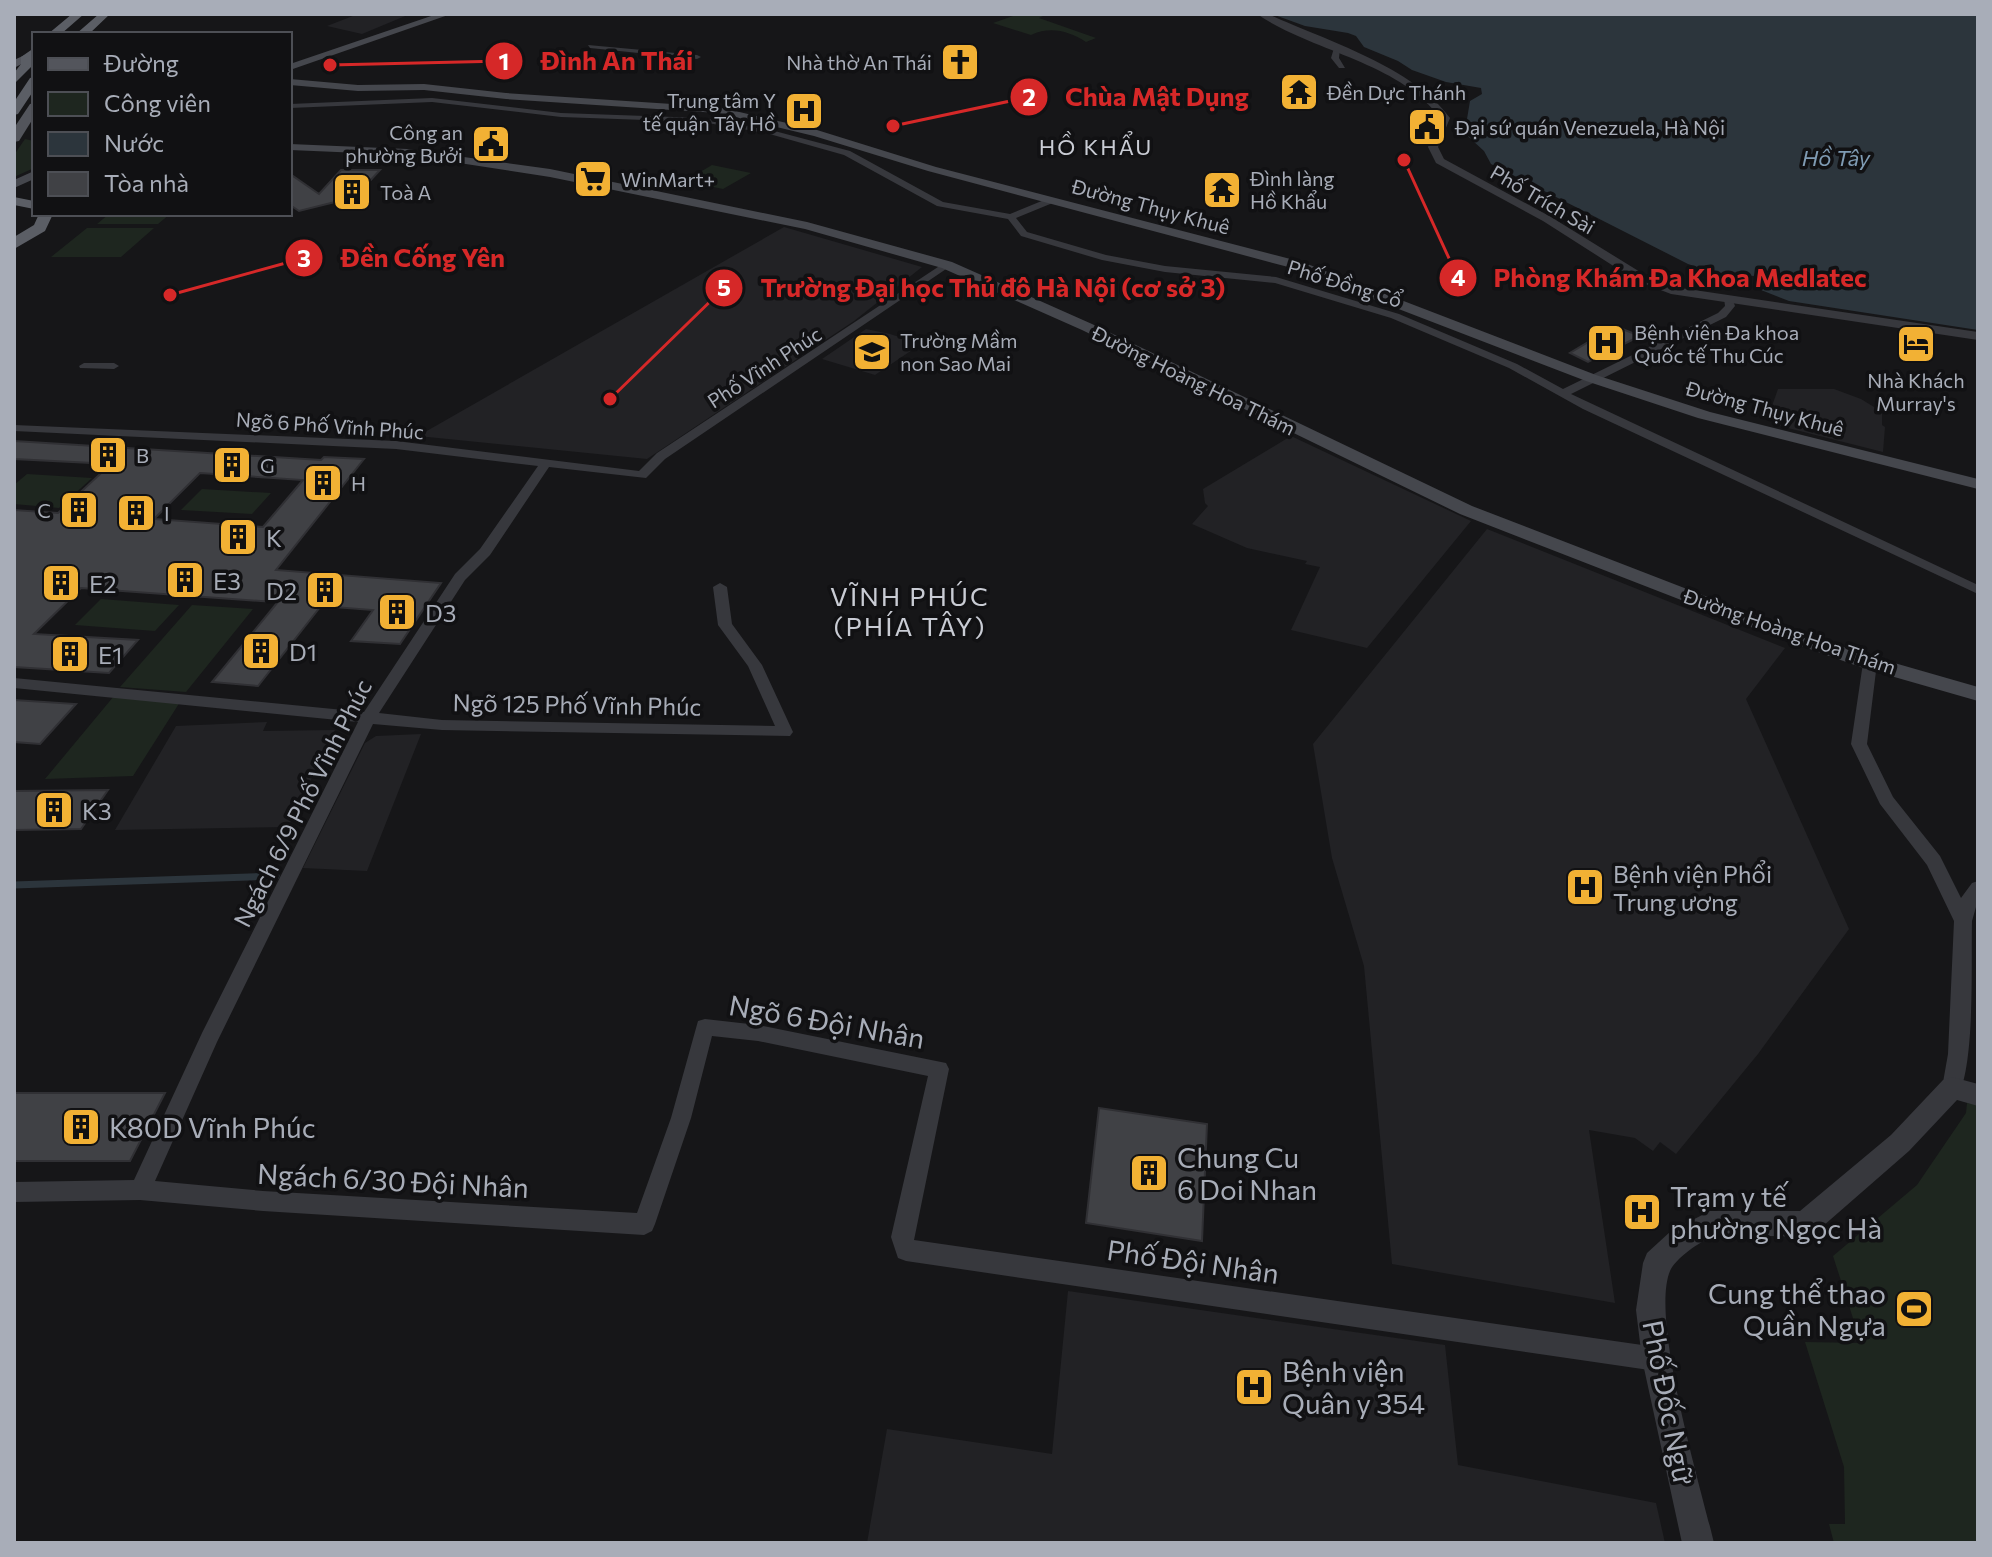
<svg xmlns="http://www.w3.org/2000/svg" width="1992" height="1557" font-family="Commissioner,sans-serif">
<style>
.built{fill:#222225}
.green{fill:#1e261f}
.water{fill:#2c353c}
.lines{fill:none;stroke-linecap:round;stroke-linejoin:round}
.stream{stroke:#2c353c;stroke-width:7}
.building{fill:#404145;stroke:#303034;stroke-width:2;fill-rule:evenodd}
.minor{fill:#37383d;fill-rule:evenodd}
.tertiary{fill:#37383d;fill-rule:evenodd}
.secondary{fill:#45474d;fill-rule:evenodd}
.primary{fill:#53555c;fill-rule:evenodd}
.trunk{fill:#5b5e65;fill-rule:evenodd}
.labels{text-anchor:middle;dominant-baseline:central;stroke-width:7;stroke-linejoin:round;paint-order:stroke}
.far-poi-label{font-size:20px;fill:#a8adb8;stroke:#111113;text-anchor:start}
.far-street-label{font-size:20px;fill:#a8adb8;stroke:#111113}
.far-neighbourhood-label{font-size:22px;letter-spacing:2px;fill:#c9ccd4;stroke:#111113}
.far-water-label{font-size:22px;font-style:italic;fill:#7f9bb3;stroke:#111113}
.poi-label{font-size:24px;fill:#a8adb8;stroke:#111113;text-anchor:start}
.street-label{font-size:24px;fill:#a8adb8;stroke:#111113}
.neighbourhood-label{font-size:26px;letter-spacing:2px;fill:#c9ccd4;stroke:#111113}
.near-street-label{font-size:28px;fill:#a8adb8;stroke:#111113}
.near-poi-label{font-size:28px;fill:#a8adb8;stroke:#111113;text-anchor:start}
.leader{fill:none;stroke:#d62828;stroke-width:3}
.callout-dot{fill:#d62828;stroke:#111113;stroke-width:3}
.mark-label{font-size:24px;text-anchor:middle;font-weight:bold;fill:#fff}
.callout-label{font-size:26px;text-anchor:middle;font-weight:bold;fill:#d62828;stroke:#111113;stroke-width:7;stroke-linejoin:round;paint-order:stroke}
</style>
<rect width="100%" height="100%" fill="#161618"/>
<path class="built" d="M358 14H410L362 34 327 26Z
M784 227 922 267 854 321 647 459 418 436Z
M866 329 890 334 921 344 875 375 822 359Z
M1778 389H1834L1861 399 1882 412V425L1885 427 1883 452 1780 426 1785 409 1772 406Z
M1291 436 1471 521 1367 648 1291 630 1320 567 1305 564 1307 561 1247 548 1192 524 1208 506 1205 503 1203 489Z
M1487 529 1785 648 1746 699 1849 929 1758 1054 1676 1154 1660 1142 1653 1151 1635 1138 1589 1130 1615 1303 1392 1264 1364 966 1332 858 1313 744Z
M267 722 263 731 335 730 288 827 115 830 176 726Z
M421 734 367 871 303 868 365 743 376 736Z
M1068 1291 1445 1345 1458 1465 1656 1503 1665 1543H867L887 1429 1052 1454Z"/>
<path class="green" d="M1019 14H1047L1039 18 1096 38 1086 42C1068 31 1051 26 1031 35L993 23Z
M25 139 34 141V168L14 177V155Z
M712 165 751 173 723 189 685 181Z
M109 214H170L158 224H97Z
M87 228H154L121 257H51Z
M27 474 92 478 59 508 14 504V485Z
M202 489 271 493 252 514 181 510Z
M101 599 179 605 155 631 75 625Z
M192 605 253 609 186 692 120 687Z
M114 696 180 702 133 776 45 779Z
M1967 1103 1978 1105V1543H1834L1829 1524H1845L1844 1467 1805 1342 1861 1343 1833 1256 1917 1185 1966 1113Z"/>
<path class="water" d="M1272 14H1978V330L1789 301 1761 290 1760 278 1756 276 1722 275 1688 264 1491 164 1484 151 1461 130 1466 125 1470 101 1482 94 1481 88 1446 82 1412 70 1398 61 1364 47 1356 36 1348 33 1305 26Z"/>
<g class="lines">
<path class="stream" d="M14 885 276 876"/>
</g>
<path class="building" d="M341 170H380L355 197 299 211 290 205V174L319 194Z
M1615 326 1640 336 1588 362 1570 353Z
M14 441 321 460 324 457 364 459 276 570 441 583 400 644 351 641 373 610 321 606 258 686 212 682 277 603 275 602 81 588 34 634 138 640 109 673 14 667V510L58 513 111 464 14 459ZM200 473 303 480 263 527 154 519Z
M14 700 76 704 40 744 14 742Z
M108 790 81 829 14 830V791Z
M14 1093H165L130 1161H14Z
M1099 1108 1207 1124 1202 1241 1086 1223Z"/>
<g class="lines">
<path class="minor" d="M588 45 697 55 701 57 697 59 590 48Z
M1337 46 1340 48 1339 58 1345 68H1339L1331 58 1334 48Z
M432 98 561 113 702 118 767 129 850 151 943 202 1010 214 1049 198H1055V202L1016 218 1027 232 1106 255 1165 266 1276 277 1399 314 1517 364 1563 389 1718 313 1725 306 1724 298H1732L1735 306 1726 317 1571 394 1978 585V594L1583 409 1509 368 1391 318 1275 283 1165 272 1102 260 1021 236 1008 219 937 206 844 155 766 133 702 122 561 117 432 102 290 108V104Z
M944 263 952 265 665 459 646 478 549 467 490 555 465 580 379 713 442 720 775 726 748 666 718 625 713 587 720 583 727 587 732 624 762 665 793 732 790 736 442 730 373 724 217 1042 155 1181 263 1191 637 1213 671 1118 698 1021 705 1019 758 1025 946 1063 949 1069 914 1240 1656 1347 1664 1351 1668 1359 1664 1367 1656 1371 906 1261 898 1258 891 1237 928 1076 758 1041 712 1036 691 1118 655 1224 652 1231 644 1235 263 1211 140 1200 14 1202V1182L134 1180 202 1033 358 722 14 688V678L364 712 455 574 480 549 538 466 396 449 14 431V425L396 441 639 471 657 453Z
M84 363H114L119 366 114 369 80 368 79 366Z
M1870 658 1877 663 1867 744 1893 797 1940 856 1961 898 1972 883 1978 881V900L1972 921C1971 963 1975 1059 1959 1094L1952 1097 1945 1094 1942 1088 1948 1054 1954 921 1927 865 1880 804 1851 744 1863 663Z"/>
<path class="tertiary" d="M1257 14H1268C1323 39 1414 67 1450 118L1438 147 1444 159 1551 217 1645 275 1674 287 1978 332V340L1671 294 1637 281 1543 221 1436 163 1428 147 1440 118C1400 62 1310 51 1257 14Z
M1952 1077 1978 1084V1106L1957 1100 1909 1151 1815 1233 1805 1237C1785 1237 1728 1233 1713 1237 1700 1241 1675 1259 1670 1271 1650 1319 1701 1487 1714 1543H1682L1642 1359 1636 1310 1643 1263 1647 1253 1671 1231 1710 1211H1800L1891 1135 1943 1080Z"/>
<path class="secondary" d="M437 14H451L290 70V64Z
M290 79 358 85 424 84 506 93 718 107 817 130 936 167 1302 262 1596 375 1710 412 1978 479V489L1698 418 1586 381 1292 268 928 171 814 136 718 113 506 99 424 90 358 91 290 85Z
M290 144 407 149 550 169 807 222 952 262 1092 324 1472 506 1793 630 1877 658 1978 687V701L1863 668 1779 638 1460 514 1082 330 942 268 805 229 550 177 407 155 290 150Z
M34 171V179L14 188V180Z"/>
<path class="primary" d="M27 54 33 57 31 59 14 68V60Z
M34 103V117L19 141 14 142V128L30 104Z"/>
<path class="trunk" d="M72 14H84L61 34H48Z
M99 14H110L89 34H76Z
M34 48 33 65 14 84V73L21 64V57Z
M34 77V90L18 114 14 115V102L30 78Z
M14 197 34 201V209L14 205Z
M39 214H53L45 231 14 249V237L34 225Z"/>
</g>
<defs>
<symbol id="church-square" viewBox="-11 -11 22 22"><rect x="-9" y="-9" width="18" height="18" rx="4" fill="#f2b134" stroke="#111113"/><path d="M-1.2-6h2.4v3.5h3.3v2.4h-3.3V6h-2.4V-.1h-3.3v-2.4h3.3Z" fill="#111"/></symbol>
<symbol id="temple-square" viewBox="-11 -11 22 22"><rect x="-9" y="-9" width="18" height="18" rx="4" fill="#f2b134" stroke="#111113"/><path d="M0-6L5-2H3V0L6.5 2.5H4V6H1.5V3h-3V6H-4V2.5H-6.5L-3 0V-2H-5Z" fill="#111"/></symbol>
<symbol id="hospital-square" viewBox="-11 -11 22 22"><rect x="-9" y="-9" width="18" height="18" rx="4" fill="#f2b134" stroke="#111113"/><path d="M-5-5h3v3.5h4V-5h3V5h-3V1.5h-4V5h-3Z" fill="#111"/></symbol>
<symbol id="civic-square" viewBox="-11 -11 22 22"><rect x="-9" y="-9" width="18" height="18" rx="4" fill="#f2b134" stroke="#111113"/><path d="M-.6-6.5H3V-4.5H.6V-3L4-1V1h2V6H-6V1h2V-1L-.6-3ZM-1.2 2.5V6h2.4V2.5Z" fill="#111"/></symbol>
<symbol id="supermarket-square" viewBox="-11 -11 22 22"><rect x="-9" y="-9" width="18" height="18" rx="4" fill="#f2b134" stroke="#111113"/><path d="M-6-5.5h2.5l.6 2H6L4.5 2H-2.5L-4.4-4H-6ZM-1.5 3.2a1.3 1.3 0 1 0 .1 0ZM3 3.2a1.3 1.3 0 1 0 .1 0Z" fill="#111"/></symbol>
<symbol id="building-square" viewBox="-11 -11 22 22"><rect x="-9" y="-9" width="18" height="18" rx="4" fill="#f2b134" stroke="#111113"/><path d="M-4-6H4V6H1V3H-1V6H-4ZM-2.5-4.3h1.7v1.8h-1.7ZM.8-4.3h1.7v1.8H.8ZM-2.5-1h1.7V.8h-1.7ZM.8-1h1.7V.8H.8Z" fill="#111"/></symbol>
<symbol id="hotel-square" viewBox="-11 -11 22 22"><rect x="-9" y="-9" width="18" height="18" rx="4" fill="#f2b134" stroke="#111113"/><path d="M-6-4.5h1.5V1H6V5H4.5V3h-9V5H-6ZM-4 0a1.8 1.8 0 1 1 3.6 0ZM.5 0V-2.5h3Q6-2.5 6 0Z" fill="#111"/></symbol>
<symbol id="school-square" viewBox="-11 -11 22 22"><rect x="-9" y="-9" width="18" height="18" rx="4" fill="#f2b134" stroke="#111113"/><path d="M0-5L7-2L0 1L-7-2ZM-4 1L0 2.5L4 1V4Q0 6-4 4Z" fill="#111"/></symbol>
<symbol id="stadium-square" viewBox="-11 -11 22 22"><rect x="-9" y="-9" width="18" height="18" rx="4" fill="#f2b134" stroke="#111113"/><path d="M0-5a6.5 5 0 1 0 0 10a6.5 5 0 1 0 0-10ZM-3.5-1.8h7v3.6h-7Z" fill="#111"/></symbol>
</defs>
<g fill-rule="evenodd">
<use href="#church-square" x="938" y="40" width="44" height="44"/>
<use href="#temple-square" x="1277" y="70" width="44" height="44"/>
<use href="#hospital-square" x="782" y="89" width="44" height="44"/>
<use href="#civic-square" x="1405" y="105" width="44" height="44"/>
<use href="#civic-square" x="469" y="122" width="44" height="44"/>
<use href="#supermarket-square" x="571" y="157" width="44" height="44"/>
<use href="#temple-square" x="1200" y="168" width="44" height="44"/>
<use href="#building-square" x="330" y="170" width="44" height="44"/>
<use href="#hospital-square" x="1584" y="321" width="44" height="44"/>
<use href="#hotel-square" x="1894" y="322" width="44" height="44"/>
<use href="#school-square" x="850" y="330" width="44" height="44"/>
<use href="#building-square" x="86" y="433" width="44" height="44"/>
<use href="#building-square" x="210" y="443" width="44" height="44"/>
<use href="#building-square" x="301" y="461" width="44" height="44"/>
<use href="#building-square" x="57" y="488" width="44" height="44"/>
<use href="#building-square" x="114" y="491" width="44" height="44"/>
<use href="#building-square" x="216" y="515" width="44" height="44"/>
<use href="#building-square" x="163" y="558" width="44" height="44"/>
<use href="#building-square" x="39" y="561" width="44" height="44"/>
<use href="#building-square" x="303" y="568" width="44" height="44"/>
<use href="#building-square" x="375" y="590" width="44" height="44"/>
<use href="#building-square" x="239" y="629" width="44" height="44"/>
<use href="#building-square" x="48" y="632" width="44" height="44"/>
<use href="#building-square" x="32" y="788" width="44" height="44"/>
<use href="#hospital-square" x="1563" y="865" width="44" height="44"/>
<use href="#building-square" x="59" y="1105" width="44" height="44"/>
<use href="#building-square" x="1127" y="1151" width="44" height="44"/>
<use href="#hospital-square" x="1620" y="1190" width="44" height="44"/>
<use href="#stadium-square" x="1892" y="1287" width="44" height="44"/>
<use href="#hospital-square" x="1232" y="1365" width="44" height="44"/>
</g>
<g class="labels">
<g class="far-poi-label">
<text x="932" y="62" text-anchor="end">Nhà thờ An Thái</text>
<text x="1327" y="92">Đền Dực Thánh</text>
<text x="776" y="100" text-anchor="end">Trung tâm Y<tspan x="776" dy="23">tế quận Tây Hồ</tspan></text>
<text x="1455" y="127">Đại sứ quán Venezuela, Hà Nội</text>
<text x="463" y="132" text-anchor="end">Công an<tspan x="463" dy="23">phường Bưởi</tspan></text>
<text x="1250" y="178">Đình làng<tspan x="1250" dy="23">Hồ Khẩu</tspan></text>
<text x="621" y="179">WinMart+</text>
<text x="380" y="192">Toà A</text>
<text x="1634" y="332">Bệnh viện Đa khoa<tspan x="1634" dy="23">Quốc tế Thu Cúc</tspan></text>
<text x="900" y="340">Trường Mầm<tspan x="900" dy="23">non Sao Mai</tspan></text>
<text x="1916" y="380" text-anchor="middle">Nhà Khách<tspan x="1916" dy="23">Murray's</tspan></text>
<text x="136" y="455">B</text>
<text x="260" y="465">G</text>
<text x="351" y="483">H</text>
<text x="51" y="510" text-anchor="end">C</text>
<text x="164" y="513">I</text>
</g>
<g class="far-street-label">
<text transform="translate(1543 199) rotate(30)">Phố Trích Sài</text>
<text transform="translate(1151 206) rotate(15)">Đường Thụy Khuê</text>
<text transform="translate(1345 283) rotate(17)">Phố Đồng Cổ</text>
<text transform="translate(764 367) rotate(-33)">Phố Vĩnh Phúc</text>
<text transform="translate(1194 380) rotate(26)">Đường Hoàng Hoa Thám</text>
<text transform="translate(1765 408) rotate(15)">Đường Thụy Khuê</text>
<text transform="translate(330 425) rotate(4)">Ngõ 6 Phố Vĩnh Phúc</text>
<text transform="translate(1790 631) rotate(19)">Đường Hoàng Hoa Thám</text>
</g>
<g class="far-neighbourhood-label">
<text x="1096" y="146">HỒ KHẨU</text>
</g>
<g class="far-water-label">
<text x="1836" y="157">Hồ Tây</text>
</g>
<g class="poi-label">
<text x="266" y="537">K</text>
<text x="213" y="580">E3</text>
<text x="89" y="583">E2</text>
<text x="297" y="590" text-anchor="end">D2</text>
<text x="425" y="612">D3</text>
<text x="289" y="651">D1</text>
<text x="98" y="654">E1</text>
<text x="82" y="810">K3</text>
<text x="1613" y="873">Bệnh viện Phổi<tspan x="1613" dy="28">Trung ương</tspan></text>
</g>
<g class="street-label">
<text transform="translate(577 704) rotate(1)">Ngõ 125 Phố Vĩnh Phúc</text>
<text transform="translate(302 803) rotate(-63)">Ngách 6/9 Phố Vĩnh Phúc</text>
</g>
<g class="neighbourhood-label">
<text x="910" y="595">VĨNH PHÚC<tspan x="910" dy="30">(PHÍA TÂY)</tspan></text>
</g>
<g class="near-street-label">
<text transform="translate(827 1021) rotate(10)">Ngõ 6 Đội Nhân</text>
<text transform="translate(393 1180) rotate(3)">Ngách 6/30 Đội Nhân</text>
<text transform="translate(1193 1261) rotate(8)">Phố Đội Nhân</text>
<text transform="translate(1669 1402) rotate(79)">Phố Đốc Ngữ</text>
</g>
<g class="near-poi-label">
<text x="109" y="1127">K80D Vĩnh Phúc</text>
<text x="1177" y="1157">Chung Cu<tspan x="1177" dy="32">6 Doi Nhan</tspan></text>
<text x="1670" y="1196">Trạm y tế<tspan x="1670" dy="32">phường Ngọc Hà</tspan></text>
<text x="1886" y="1293" text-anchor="end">Cung thể thao<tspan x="1886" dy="32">Quần Ngựa</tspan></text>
<text x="1282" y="1371">Bệnh viện<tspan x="1282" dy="32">Quân y 354</tspan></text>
</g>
</g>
<path class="leader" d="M330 65L504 61M893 126L1029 97M170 295L304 258M1404 160L1458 278M610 399L724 288"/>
<g class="callout-dot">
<circle cx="330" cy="65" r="8"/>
<circle cx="893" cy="126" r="8"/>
<circle cx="170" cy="295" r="8"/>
<circle cx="1404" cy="160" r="8"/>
<circle cx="610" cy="399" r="8"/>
<circle cx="504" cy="61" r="20"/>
<circle cx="1029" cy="97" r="20"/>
<circle cx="304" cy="258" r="20"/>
<circle cx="1458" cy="278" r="20"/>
<circle cx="724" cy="288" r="20"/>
</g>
<g class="mark-label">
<text x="504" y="70">1</text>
<text x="1029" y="106">2</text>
<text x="304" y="267">3</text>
<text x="1458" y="286">4</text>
<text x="724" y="296">5</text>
</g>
<g class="callout-label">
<text x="617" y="70">Đình An Thái</text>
<text x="1157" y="106">Chùa Mật Dụng</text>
<text x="423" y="267">Đền Cống Yên</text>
<text x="1680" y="287">Phòng Khám Đa Khoa Medlatec</text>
<text x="993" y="297">Trường Đại học Thủ đô Hà Nội (cơ sở 3)</text>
</g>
<rect width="1992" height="1557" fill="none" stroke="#a8adb8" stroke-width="32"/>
<rect x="32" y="32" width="260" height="184" fill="#111113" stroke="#4d4f55" stroke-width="2"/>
<rect x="48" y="58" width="40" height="12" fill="#53555c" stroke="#4d4f55" stroke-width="2"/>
<text x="104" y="72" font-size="24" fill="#a8adb8">Đường</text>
<rect x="48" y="92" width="40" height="24" fill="#1e261f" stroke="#4d4f55" stroke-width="2"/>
<text x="104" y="112" font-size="24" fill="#a8adb8">Công viên</text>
<rect x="48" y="132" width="40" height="24" fill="#2c353c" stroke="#4d4f55" stroke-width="2"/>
<text x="104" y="152" font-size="24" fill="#a8adb8">Nước</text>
<rect x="48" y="172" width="40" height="24" fill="#404145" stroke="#4d4f55" stroke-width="2"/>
<text x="104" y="192" font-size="24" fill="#a8adb8">Tòa nhà</text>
</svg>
